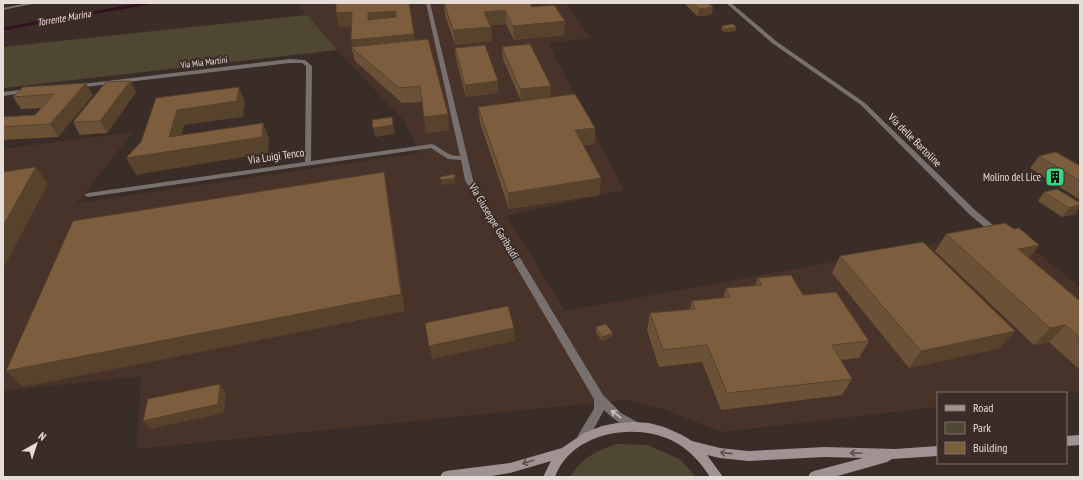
<svg xmlns="http://www.w3.org/2000/svg" width="1083" height="480" font-family="'PT Sans Narrow',sans-serif">
<style>
.built{fill:#48332a}
.green{fill:#504732}
.lines{fill:none;stroke-linecap:round;stroke-linejoin:round}
.stream{stroke:#35121f;stroke-width:3}
.minor{fill:#78706f;fill-rule:evenodd}
.secondary{fill:#a19393;fill-rule:evenodd}
.wall{fill:#6b5136}
.shaded-wall{fill:#57422c}
.building{fill:#7c5e3f;stroke:#57422c;fill-rule:evenodd}
.oneway{stroke:#cac1be}
.oneway2{stroke:#5e504c}
.labels{text-anchor:middle;dominant-baseline:central;stroke-width:4;stroke-linejoin:round;paint-order:stroke}
.far-street-label{font-size:9px;fill:#e6dcd8;stroke:#3a2c26}
.far-water-label{font-size:10px;font-style:italic;fill:#f9dbe3;stroke:#3a2c26}
.street-label{font-size:11px;fill:#e6dcd8;stroke:#3a2c26}
.poi-label{font-size:11px;fill:#e6dcd8;stroke:#3a2c26;text-anchor:end}
</style>
<rect width="100%" height="100%" fill="#3a2c26"/>
<path class="built" d="M296 3H566L591 38 548 43 624 190 507 216 565 311 1009 230 1080 287V392L1064 393H938V407L722 432 663 409 625 400 137 449 141 376 3 391V149L133 132 77 203 419 153 404 121 337 50Z"/>
<path class="green" d="M307 15 337 50 3 88V47Z
M616 444 648 445 681 460 696 477H570C584 456 593 453 616 444Z"/>
<g class="lines">
<path class="stream" d="M3 29 148 3"/>
<path class="minor" d="M28 3H37L3 10V8Z
M426 3H430L473 180 603 395 621 413 639 423 640 426 639 429 635 431C623 426 613 419 604 410L586 443 582 444 578 443 577 439 578 435 594 409V399L465 180 461 160 448 159 431 148 88 197 84 195 88 193 305 162 306 66 302 63H290L76 88 74 87V85L290 59 305 60 312 66 311 161 432 144C442 148 448 157 460 156Z
M726 3H731L776 41 865 103 976 211 999 230 1000 232 999 234H993L970 215 861 105 772 43Z
M27 89 30 91 29 92 3 96V92Z"/>
<path class="secondary" d="M633 422 649 423 664 427 682 435 692 441 720 448 748 451 825 447 895 449 938 446V456L892 459 887 462 834 477H808L810 473 814 471 863 458 825 457 748 461 720 458 707 455 723 477H710C701 463 689 449 673 441 634 422 572 432 555 477H543L551 461 510 473 485 477H440L442 473 446 471 510 463 562 448 584 433 602 426 617 423Z
M1080 435V445L1066 446V436Z"/>
</g>
<path class="wall" d="M409 3 415 41 449 130 426 133 422 102 402 103 355 61 351 47H353L351 40 352 26 339 27Z
M444 3H530L532 7 564 35 514 40 506 24 490 25 492 41 455 45 445 15Z
M684 3H708L713 7 711 15 697 16Z
M722 26 736 27V31L725 32 721 29Z
M502 47 551 86V98L521 101 503 59Z
M455 48 498 93 466 97 456 59Z
M130 81 136 92 107 133 80 135 73 122Z
M23 87 93 95 58 137 3 140V117L35 115 42 108 21 109 13 97Z
M478 107 595 128 594 144 583 145 601 178 599 195 509 209 480 123Z
M1039 156 1080 166V200L1030 168Z
M1057 189 1075 214 1062 217 1038 201 1044 192Z
M1014 229 1039 245 1029 258 1080 301V370L1049 342 1034 345 935 251 946 234Z
M840 256 1000 348 909 368 832 273Z
M758 278 803 295 869 341 859 358 841 360 852 379 842 395 721 410 702 362 659 367 647 330 650 313 690 309 692 301 723 298 726 288 755 286Z
M596 327 613 333 612 337 602 341 596 332Z"/>
<path class="shaded-wall" d="M3 3H11V4L3 5Z
M713 7 711 15 697 16 699 9Z
M505 10 506 24 485 26 484 12Z
M396 11 398 25 368 20V13Z
M352 12 355 25 339 27 336 13Z
M565 21 564 35 514 40 513 26Z
M491 27 492 41 455 45 453 30Z
M736 27V31L725 32V29Z
M414 34 416 49H353L351 40Z
M130 81 136 92 107 133 100 121Z
M498 81V93L466 97 465 85Z
M86 83 93 95 58 137 50 124Z
M551 86V98L521 101 520 89Z
M239 87 245 102 243 117 184 125 178 150 263 123 269 139 268 153 136 175 126 158 169 137 177 110Z
M448 114 449 130 426 133 424 117Z
M393 125 395 134 375 137 373 128Z
M595 128 594 144 574 147 575 130Z
M36 167 48 184 3 269V226Z
M384 172 387 189 405 311 23 387 6 371Z
M455 178V183L442 185 441 180Z
M601 178 599 195 509 209 508 193Z
M1080 205V207L1075 214 1062 217 1069 208Z
M1039 245 1026 262 1018 249Z
M1065 325 1049 342 1034 345 1050 328Z
M514 328 515 341 432 359 429 346Z
M1015 331 1000 348 909 368 921 351Z
M613 333 612 337 602 341V337Z
M220 384 226 393 224 413 150 429 143 421Z"/>
<path class="building" d="M336 3H409L414 34 351 40 352 12 336 13ZM396 11V17L368 20V13Z
M444 3H530L532 7 554 5 565 21 513 26 505 10 484 12 491 27 453 30Z
M692 3H708L713 7 699 9Z
M733 24 736 27 725 29 722 26Z
M428 39 448 114 424 117 420 86 399 88 351 47Z
M530 44 551 86 520 89 502 47Z
M485 45 498 81 465 85 455 48Z
M130 81 100 121 73 122 106 82Z
M86 83 50 124 3 127V117L35 115 54 94 13 97 23 87Z
M239 87 237 101 177 110 169 137 263 123 262 137 126 158 141 142 156 98Z
M575 94 595 128 575 130 601 178 508 193 478 107Z
M392 117 393 125 373 128 372 120Z
M1056 152 1080 166V181L1039 156Z
M36 167 3 226V172Z
M384 172 401 294 6 371 73 221Z
M454 174 455 178 441 180 440 177Z
M1057 189 1080 203V205L1069 208 1044 192Z
M1005 223 1014 229 1019 228 1039 245 1018 249 1080 301V338L1065 325 1050 328 946 234Z
M923 242 1015 331 921 351 840 256Z
M791 275 803 295 836 292 869 341 832 345 852 379 727 393 707 345 663 350 650 313 695 309 692 301 730 297 726 288 762 285 758 278Z
M508 306 514 328 429 346 425 323Z
M606 324 613 333 602 337 596 327Z
M220 384 218 404 143 421 148 399Z"/>
<defs><path id="oneway-shaft" d="M-6 0H5M1.5-3L5.5 0L1.5 3" fill="none" stroke-width="1.6" stroke-linecap="round" stroke-linejoin="round"/></defs>
<use class="oneway" href="#oneway-shaft" transform="translate(616 414) rotate(-143)"/>
<g class="oneway2">
<use href="#oneway-shaft" transform="translate(726 453) rotate(-174)"/>
<use href="#oneway-shaft" transform="translate(856 453) rotate(-178)"/>
<use href="#oneway-shaft" transform="translate(528 462) rotate(164)"/>
</g>
<defs>
<symbol id="building-square" viewBox="-11 -11 22 22"><rect x="-9" y="-9" width="18" height="18" rx="4" fill="#34d881" stroke="#3a2c26"/><path d="M-4-6H4V6H1V3H-1V6H-4ZM-2.5-4.3h1.7v1.8h-1.7ZM.8-4.3h1.7v1.8H.8ZM-2.5-1h1.7V.8h-1.7ZM.8-1h1.7V.8H.8Z" fill="#111"/></symbol>
</defs>
<g fill-rule="evenodd">
<use href="#building-square" x="1044" y="166" width="22" height="22"/>
</g>
<g class="labels">
<g class="far-street-label">
<text transform="translate(204 62) rotate(-7)">Via Mia Martini</text>
</g>
<g class="far-water-label">
<text transform="translate(64 18) rotate(-10)">Torrente Marina</text>
</g>
<g class="street-label">
<text transform="translate(915 140) rotate(45)">Via delle Bartoline</text>
<text transform="translate(276 156) rotate(-8)">Via Luigi Tenco</text>
<text transform="translate(494 221) rotate(59)">Via Giuseppe Garibaldi</text>
</g>
<g class="poi-label">
<text x="1041" y="177">Molino del Lice</text>
</g>
</g>
<rect width="1083" height="480" fill="none" stroke="#e6dcd8" stroke-width="8"/>
<rect x="937" y="392" width="130" height="72" fill="#3a2c26" stroke="#7f726d"/>
<rect x="945" y="405" width="20" height="6" fill="#a19393" stroke="#7f726d"/>
<text x="973" y="412" font-size="12" fill="#e6dcd8">Road</text>
<rect x="945" y="422" width="20" height="12" fill="#504732" stroke="#7f726d"/>
<text x="973" y="432" font-size="12" fill="#e6dcd8">Park</text>
<rect x="945" y="442" width="20" height="12" fill="#7c5e3f" stroke="#7f726d"/>
<text x="973" y="452" font-size="12" fill="#e6dcd8">Building</text>
<g transform="translate(36 444) rotate(39)" stroke="#3a2c26" stroke-width="3" paint-order="stroke">
<path d="M0-3L7 15L0 10L-7 15Z" fill="#e6dcd8"/>
<text y="-6" font-size="11" font-weight="bold" text-anchor="middle" fill="#e6dcd8">N</text>
</g>
</svg>
